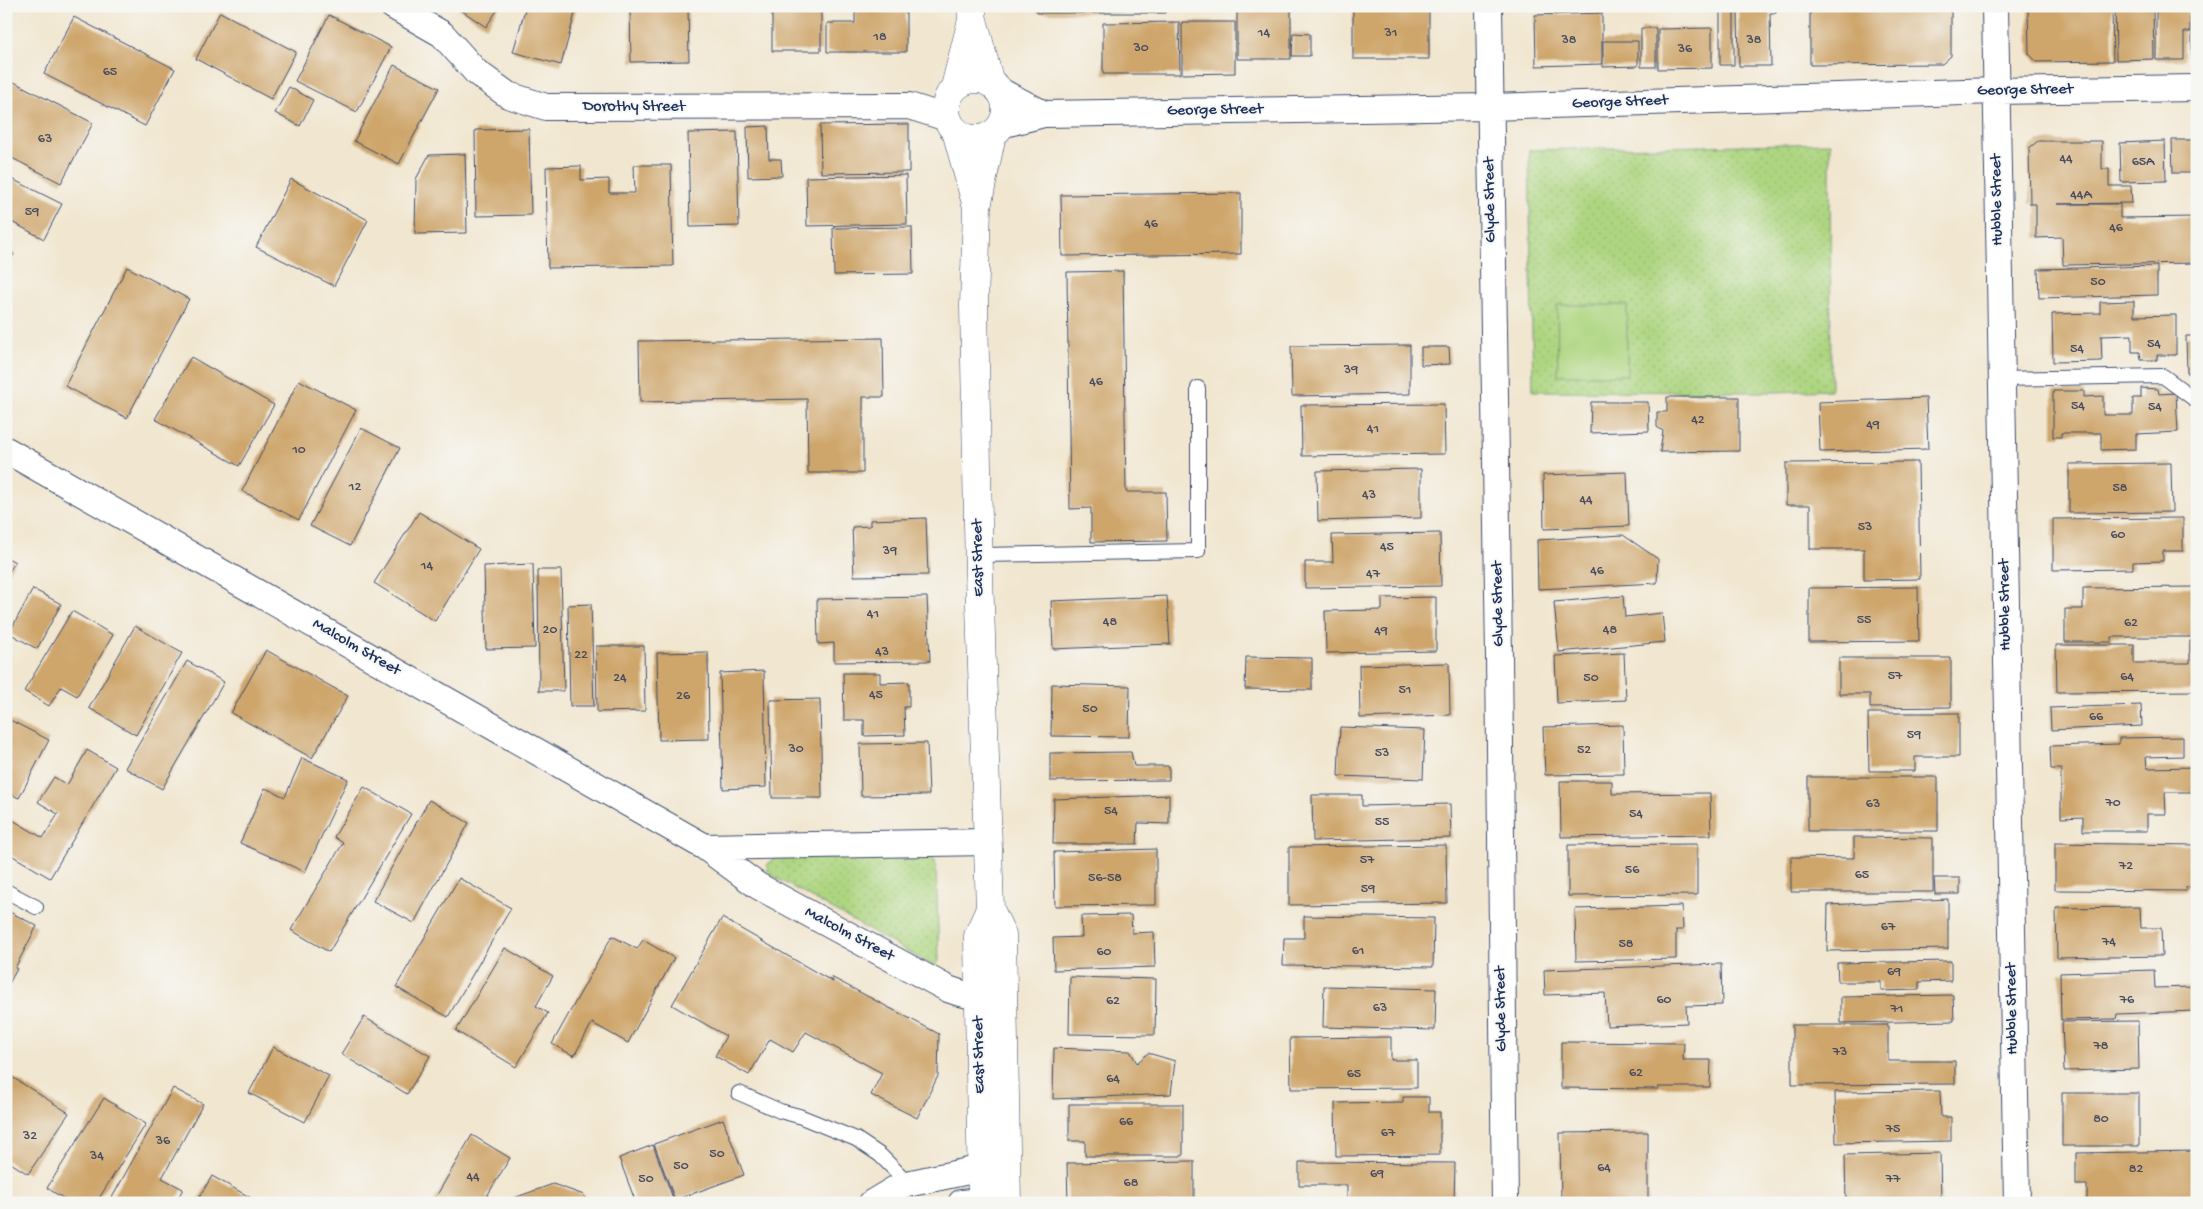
<svg xmlns="http://www.w3.org/2000/svg" width="2203" height="1209" font-family="'Gochi Hand',sans-serif">
<style>
.grass{fill:url(#grass-dots);stroke:#648270}
.pitch{fill:#aed681;stroke:#648270}
.building{fill:#cea56b}
.lines{fill:none;stroke-linecap:round;stroke-linejoin:round}
.service-casing{stroke:#3b4a6f;stroke-width:16}
.minor-casing{stroke:#3b4a6f;stroke-width:28}
.tertiary-casing{stroke:#3b4a6f;stroke-width:29}
.service{stroke:#fff;stroke-width:14}
.minor{stroke:#fff;stroke-width:26}
.tertiary{stroke:#fff;stroke-width:28}
.labels{text-anchor:middle;dominant-baseline:central;stroke-width:4;stroke-linejoin:round;paint-order:stroke}
.number-label{font-size:14px;fill:#484c61}
.street-label{font-size:16px;fill:#1b2f5e;stroke:#f6f6f2}
</style>
<defs>
<pattern id="grass-dots" width="8" height="8" patternUnits="userSpaceOnUse" patternTransform="scale(1.25)"><rect width="8" height="8" fill="#aed681"/><path d="M2 2h.1M6 6h.1" fill="none" stroke="#95b872" stroke-width="1.8" stroke-linecap="round"/></pattern>
</defs>
<rect width="100%" height="100%" fill="#f6f6f2"/>
<filter id="ink" filterUnits="userSpaceOnUse"><feTurbulence type="fractalNoise" baseFrequency=".02" numOctaves="2"/><feDisplacementMap in="SourceGraphic" scale="10" xChannelSelector="R" yChannelSelector="G"/><feConvolveMatrix kernelMatrix="1 2 1 2 8 2 1 2 1" color-interpolation-filters="sRGB"/></filter>
<filter id="wash" filterUnits="userSpaceOnUse"><feTurbulence type="fractalNoise" baseFrequency=".0096" numOctaves="4" result="noise"/><feDisplacementMap in="SourceGraphic" scale="20" xChannelSelector="R" yChannelSelector="G"/><feGaussianBlur stdDeviation="1.12" result="paint"/><feColorMatrix in="noise" values="0 0 0 0 0 0 0 0 0 0 0 0 0 0 0 0 0 1.4 0 .05"/><feComposite in="paint" operator="in"/></filter>
<g filter="url(#wash)">
<rect width="100%" height="100%" fill="#f1e6cf"/>
<path class="grass" d="M1830 143 1831 390 1774 392 1533 391 1529 150Z
M930 857 936 863 939 961 935 967 773 876 768 872 767 866 773 858Z"/>
<path class="pitch" d="M1557 305H1627V375H1558Z"/>
<g id="blocks">
<path class="building" d="M455 6H500L486 27Z
M526 6H577L561 65 513 52Z
M630 6H688L689 61 631 62Z
M772 6H821V51H772Z
M855 6H906V52H827V23H855Z
M1037 6H1166V13H1037Z
M1237 6H1291V59H1237Z
M1353 6H1429V59H1353Z
M1720 6H1734V65H1720Z
M1738 6H1776V13H1770L1771 66H1739Z
M1810 6H1951V56L1942 64 1810 65Z
M2028 6H2112L2113 61 2037 62 2029 54Z
M2115 6H2153L2154 59 2116 60Z
M2156 6H2190V32H2184V60H2156Z
M2192 6H2197V59H2192Z
M220 12 296 52 271 99 196 59Z
M1602 13V64L1536 66 1535 15Z
M329 15 391 47 357 112 295 81Z
M74 17 175 69 145 126 44 74Z
M1179 22 1180 74H1103V23Z
M1182 22H1235V73L1182 74Z
M1641 28H1656V67H1641Z
M1712 28V68L1658 69V29Z
M1293 33 1310 34V56H1292Z
M1603 41H1638V66L1603 67Z
M394 65 439 88 399 164 354 141Z
M14 82 93 123 61 183 6 155V96Z
M289 87 313 100 300 126 275 113Z
M909 124V172L821 173 820 125Z
M768 126 769 159H781L782 176 748 177 747 127Z
M529 129 531 215 476 216 475 130Z
M737 132 739 226 690 227 688 133Z
M2172 140H2197V173H2173Z
M2038 141H2102V169H2109V186H2131L2132 203 2057 204H2120V218L2197 217V263L2063 265 2062 237 2036 238V204H2030L2029 148Z
M2165 141 2166 181 2121 182 2120 143Z
M465 154 467 233 415 234 416 179 429 155Z
M634 165H671L673 266 548 268 546 167 581 166V180L609 179V193H635Z
M906 175 907 224 807 226 806 177Z
M6 176 62 204 44 239 6 219Z
M291 179 368 220 334 286 256 247Z
M1241 193V254L1062 256 1061 195Z
M912 227 913 274 834 275 833 228Z
M6 250 14 254 6 269Z
M2157 266V295L2039 298 2038 269Z
M127 267 189 299 127 418 65 386Z
M1123 271 1126 492H1166L1167 541 1091 542V508L1070 509 1067 272Z
M2134 301V316L2176 315V355H2157V360H2141L2140 352H2132V335L2101 336 2102 361 2053 362 2052 314 2100 313V302Z
M2186 336H2197V373H2187Z
M883 338 884 397H863V473H808L807 399 640 402 639 341Z
M1410 345V394L1292 396 1291 346Z
M1421 347H1449L1450 364 1421 365Z
M191 357 274 405 239 466 155 419Z
M299 380 356 410 299 520 242 491Z
M2141 388 2158 389 2159 394 2176 393 2178 432 2136 434V449L2101 450V433H2061V437H2053V391H2084V397L2103 396V415H2133V398H2141Z
M1667 397H1739V451L1660 452 1663 431 1657 427V412H1667Z
M1926 398 1928 449 1820 452 1818 402Z
M1591 402H1648L1649 431 1590 433Z
M1444 404 1445 454 1302 456 1301 405Z
M361 428 400 448 350 546 310 526Z
M1918 462 1920 579 1864 580V549H1810V505H1786V463Z
M2171 463 2172 512 2069 513V464Z
M1421 469V518L1318 521 1317 471Z
M1627 472 1629 526 1544 529 1543 475Z
M419 512 479 549 435 621 374 583Z
M926 518 928 575 854 576 852 527 870 526V520Z
M2183 518V551H2163V561L2133 562V569L2053 570V519Z
M1440 533 1441 586 1305 588V562H1333L1332 535Z
M1623 535 1658 559 1657 583 1538 589 1537 540Z
M6 557 15 562 6 577Z
M533 564 535 648 486 649 484 566Z
M538 570H561L564 691H539Z
M1918 587 1919 641 1809 642V588Z
M2197 587V637H2112V642H2065V609H2083V588Z
M33 589 61 604 37 649 9 633Z
M1167 596 1170 644 1053 649 1051 601Z
M1623 596 1625 617 1662 613 1665 642 1559 652 1554 602Z
M927 597 930 661 834 662V643L818 644 817 599Z
M1436 597V651L1326 653 1325 611 1382 610V598Z
M591 604 594 706H570L568 605Z
M72 611 113 635 77 696 61 687 49 706 24 691Z
M135 626 182 653 136 735 89 708Z
M2190 641H2197V691L2057 692 2056 645H2134V663H2190Z
M596 646H644L645 711 597 712Z
M266 650 348 696 312 758 231 713Z
M708 652 709 739 659 740 657 653Z
M1624 653 1626 700 1557 703 1555 656Z
M1246 657 1312 658V690L1245 689Z
M1839 658H1951V707L1870 708V694H1839Z
M187 661 224 682 162 789 125 768Z
M1449 663 1450 715 1360 718 1359 665Z
M764 671 766 787 723 789 720 673Z
M843 673H880V683L909 682V707H904L905 735 864 736V720H844Z
M1052 684 1130 686 1129 737 1051 736Z
M820 699 822 798H772L770 700Z
M2141 705 2142 726 2051 730 2050 708Z
M1868 713H1959V757H1915V771H1869Z
M8 719 49 740 19 798 6 792V723Z
M1623 725 1624 774 1545 775 1543 727Z
M1340 727 1425 730 1423 779 1338 776Z
M2183 737V756L2146 757 2147 768 2197 767V792H2165L2166 814H2147V831H2083V817L2061 818V769H2051L2050 746 2119 744V738Z
M927 743 929 795 861 796 860 744Z
M87 750 116 767 50 878 6 852V816L43 838 58 814 38 802 54 777 67 785Z
M1131 752 1134 766H1169V780L1050 781V753Z
M302 758 348 779 305 872 240 843 265 788 285 797Z
M1808 777H1938V831H1808Z
M1560 781H1612V794L1710 793 1711 835 1561 837Z
M364 787 411 814 329 952 291 930 343 843 334 837Z
M1169 795V824L1138 823 1137 844H1053L1054 799Z
M1312 795H1362V806L1450 804 1451 838 1313 841Z
M429 800 469 823 414 923 373 901Z
M1854 837 1933 838V892H1791V857L1854 858Z
M2055 843 2197 845V887H2186V891L2055 890Z
M1697 844V895L1568 896V845Z
M1446 845 1447 903 1289 905V847Z
M1156 849V905L1055 906 1054 852Z
M459 878 511 908 448 1017 396 987Z
M1934 878H1960V894H1935Z
M1948 899V949L1827 951 1828 905Z
M1682 906 1683 930H1676V959L1576 961 1575 909Z
M2140 907 2141 928H2161L2162 956 2057 958 2056 908Z
M6 910 37 926 15 968 17 969 6 989Z
M1131 915 1132 933 1154 932 1155 967 1054 970 1053 938 1082 937 1081 916Z
M1304 916 1434 918 1433 967 1283 965 1284 938H1304Z
M722 918 833 982 831 977 939 1034 938 1076 917 1118 871 1095 882 1073 806 1032 793 1052 770 1039 749 1075 715 1056 726 1036 672 1005Z
M612 936 637 949 643 940 674 958 628 1043 592 1023 574 1056 552 1044Z
M505 948 553 976 536 1006 548 1013 516 1067 456 1031Z
M1951 961V981L1919 982V990L1881 991V982H1838L1837 963Z
M1721 964 1722 1005 1686 1006 1687 1023 1607 1026 1605 993 1545 995 1544 970Z
M2154 970 2155 988 2194 987 2195 1011 2117 1014 2116 1019 2061 1020 2060 973Z
M1070 977 1156 979 1155 1035 1069 1034Z
M1324 986 1436 989 1435 1030 1323 1027Z
M1953 995 1954 1021 1841 1023V997Z
M364 1017 430 1056 407 1094 341 1054Z
M2138 1021 2139 1069 2064 1071 2062 1022Z
M1792 1025H1888V1061H1955V1084L1792 1085Z
M1391 1037V1060H1417V1088L1291 1089 1290 1038Z
M1561 1042 1684 1043 1683 1060H1711L1710 1087H1658V1089L1561 1088Z
M273 1047 329 1076 305 1122 249 1093Z
M1054 1048 1130 1051 1137 1063 1148 1053 1175 1061 1171 1094 1053 1099Z
M12 1077 69 1113 28 1174 6 1160V1086Z
M173 1088 203 1104 162 1178 183 1189 175 1203H109Z
M1940 1091 1941 1117H1951V1141L1836 1143 1835 1092Z
M2062 1093H2139V1146H2062Z
M1403 1097H1429V1112H1440V1155L1336 1156 1335 1103 1403 1102Z
M104 1098 146 1124 96 1203H71L47 1188Z
M1069 1104H1183V1156H1085V1141H1069Z
M723 1119 744 1175 675 1200 654 1144Z
M1648 1132V1203H1561L1560 1133Z
M472 1135 510 1158 487 1196 489 1203H435L434 1200Z
M653 1145 674 1201 669 1203H636L619 1158Z
M2197 1151V1203H2087V1185H2076V1153Z
M1940 1153 1941 1203H1846L1845 1155Z
M1194 1161V1203H1068L1067 1163Z
M1299 1162 1455 1163 1454 1203H1347V1185H1299Z
M212 1176 253 1199 251 1203H196Z
M553 1184 584 1195 586 1203H500Z"/>
</g>
</g>
<g filter="url(#ink)">
<use href="#blocks" fill-opacity="0" stroke="#3b4a6f" stroke-width="1"/>
<g class="lines">
<defs>
<path id="service" d="M2002 379 2163 376 2197 401
M979 555 1198 551V388
M6 891 36 907
M739 1093 780 1111 799 1116 856 1139 880 1155 909 1184"/>
<path id="minor" d="M393 6 442 34 476 72 508 95 546 107 909 106 947 118
M1489 6 1499 656 1505 1203
M1995 6 2017 1203
M998 90 1044 114
M1001 125 1044 114 1489 107 1996 91 2197 88
M6 450 705 847 758 886 948 989C965 996 981 998 1000 998
M705 847 988 842
M872 1203 902 1185 1002 1164
M961 1203 1004 1199"/>
<path id="tertiary" d="M972 6V16L990 83
M946 109a30 30 0 1 1 60 0a30 30 0 1 1-60 0Z
M955 87 972 20
M956 131 976 203
M992 134 977 207 974 306 979 575 990 909 1002 935 1007 1203
M982 1203 978 936 990 909"/>
</defs>
<use href="#service" class="service-casing"/>
<use href="#minor" class="minor-casing"/>
<use href="#tertiary" class="tertiary-casing"/>
<use href="#service" class="service"/>
<use href="#minor" class="minor"/>
<use href="#tertiary" class="tertiary"/>
</g>
</g>
<g class="labels">
<g class="number-label">
<text x="1264" y="33">14</text>
<text x="1391" y="33">31</text>
<text x="880" y="37">18</text>
<text x="1569" y="40">38</text>
<text x="1754" y="40">38</text>
<text x="1141" y="48">30</text>
<text x="1685" y="49">36</text>
<text x="110" y="72">65</text>
<text x="45" y="139">63</text>
<text x="2066" y="159">44</text>
<text x="2143" y="162">65A</text>
<text x="2081" y="195">44A</text>
<text x="32" y="212">59</text>
<text x="1151" y="224">46</text>
<text x="2116" y="228">46</text>
<text x="2098" y="282">50</text>
<text x="2154" y="344">54</text>
<text x="2077" y="349">54</text>
<text x="1351" y="370">39</text>
<text x="1096" y="382">46</text>
<text x="2078" y="406">54</text>
<text x="2155" y="407">54</text>
<text x="1698" y="420">42</text>
<text x="1873" y="425">49</text>
<text x="1373" y="429">41</text>
<text x="299" y="450">10</text>
<text x="355" y="487">12</text>
<text x="2120" y="488">58</text>
<text x="1369" y="495">43</text>
<text x="1586" y="500">44</text>
<text x="1865" y="527">53</text>
<text x="2118" y="535">60</text>
<text x="1387" y="547">45</text>
<text x="890" y="551">39</text>
<text x="427" y="566">14</text>
<text x="1597" y="571">46</text>
<text x="1373" y="574">47</text>
<text x="873" y="614">41</text>
<text x="1864" y="620">55</text>
<text x="1110" y="622">48</text>
<text x="2131" y="623">62</text>
<text x="550" y="630">20</text>
<text x="1610" y="630">48</text>
<text x="1381" y="631">49</text>
<text x="882" y="652">43</text>
<text x="581" y="655">22</text>
<text x="1895" y="676">57</text>
<text x="2127" y="677">64</text>
<text x="620" y="678">24</text>
<text x="1591" y="678">50</text>
<text x="1405" y="690">51</text>
<text x="876" y="695">45</text>
<text x="683" y="696">26</text>
<text x="1090" y="709">50</text>
<text x="2096" y="717">66</text>
<text x="1914" y="735">59</text>
<text x="796" y="749">30</text>
<text x="1584" y="750">52</text>
<text x="1382" y="753">53</text>
<text x="2113" y="803">70</text>
<text x="1873" y="804">63</text>
<text x="1111" y="811">54</text>
<text x="1636" y="814">54</text>
<text x="1382" y="822">55</text>
<text x="1367" y="860">57</text>
<text x="2126" y="866">72</text>
<text x="1632" y="870">56</text>
<text x="1862" y="875">65</text>
<text x="1105" y="878">56-58</text>
<text x="1368" y="889">59</text>
<text x="1888" y="927">67</text>
<text x="2109" y="942">74</text>
<text x="1626" y="944">58</text>
<text x="1358" y="951">61</text>
<text x="1104" y="952">60</text>
<text x="1894" y="972">69</text>
<text x="1664" y="1000">60</text>
<text x="2127" y="1000">76</text>
<text x="1113" y="1001">62</text>
<text x="1380" y="1008">63</text>
<text x="1897" y="1009">71</text>
<text x="2101" y="1046">78</text>
<text x="1840" y="1052">73</text>
<text x="1636" y="1073">62</text>
<text x="1354" y="1074">65</text>
<text x="1113" y="1079">64</text>
<text x="2101" y="1119">80</text>
<text x="1126" y="1122">66</text>
<text x="1893" y="1129">75</text>
<text x="1388" y="1133">67</text>
<text x="30" y="1136">32</text>
<text x="163" y="1141">36</text>
<text x="717" y="1154">50</text>
<text x="97" y="1156">34</text>
<text x="681" y="1166">50</text>
<text x="1604" y="1168">64</text>
<text x="2136" y="1169">82</text>
<text x="1377" y="1174">69</text>
<text x="473" y="1177">44</text>
<text x="646" y="1179">50</text>
<text x="1893" y="1179">77</text>
<text x="1131" y="1183">68</text>
</g>
<g class="street-label">
<text transform="translate(2025 91) rotate(-1)">George Street</text>
<text transform="translate(1620 103) rotate(-2)">George Street</text>
<text x="634" y="107">Dorothy Street</text>
<text transform="translate(1215 111) rotate(-1)">George Street</text>
<text transform="translate(1491 200) rotate(-91)">Glyde Street</text>
<text transform="translate(1998 200) rotate(-91)">Hubble Street</text>
<text transform="translate(979 558) rotate(-91)">East Street</text>
<text transform="translate(1499 604) rotate(-91)">Glyde Street</text>
<text transform="translate(2006 605) rotate(-91)">Hubble Street</text>
<text transform="translate(356 648) rotate(30)">Malcolm Street</text>
<text transform="translate(849 935) rotate(28)">Malcolm Street</text>
<text transform="translate(1502 1009) rotate(-91)">Glyde Street</text>
<text transform="translate(2013 1009) rotate(-91)">Hubble Street</text>
<text transform="translate(980 1055) rotate(-91)">East Street</text>
</g>
</g>
<rect width="2203" height="1209" fill="none" stroke="#f6f6f2" stroke-width="25"/>
</svg>
